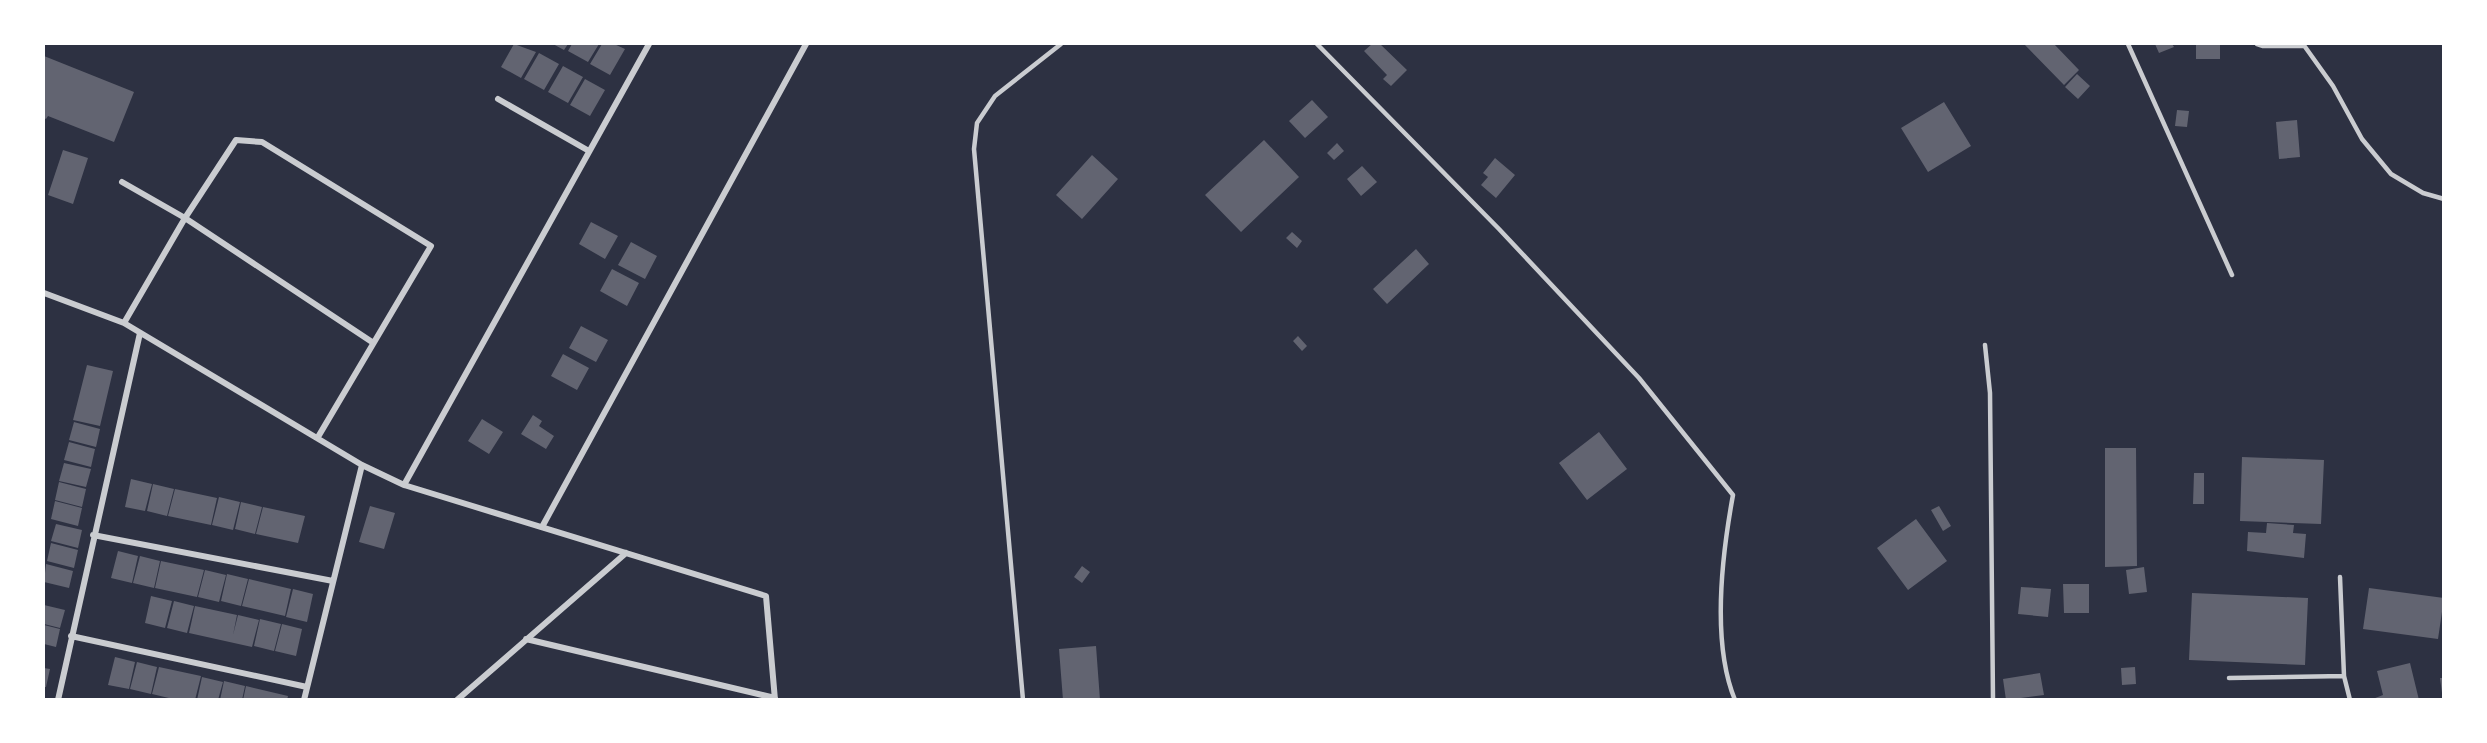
<svg xmlns="http://www.w3.org/2000/svg" width="2487" height="743" font-family="'Source Serif 4',serif">
<style>
.building{fill:#626471}
.lines{fill:none;stroke-linecap:round;stroke-linejoin:round}
.service{stroke:#caccd0;stroke-width:4.5}
.minor{stroke:#caccd0;stroke-width:6}
</style>
<rect width="100%" height="100%" fill="#2d3142"/>
<path class="building" d="M514 44 536 52 521 78 501 67Z
M553 44H568L564 50Z
M572 44H599L588 62 568 51Z
M602 44H614L625 49 610 75 590 64Z
M1372 44H1380L1407 70 1391 86 1383 79 1387 75 1364 51Z
M2024 44H2054L2079 70 2064 85Z
M2155 44H2172L2174 47 2159 53Z
M2196 44H2220V59H2196Z
M539 53 559 64 544 90 524 79Z
M44 56 134 92 114 142 48 116 46 119 44 118Z
M563 66 583 77 568 103 548 92Z
M2077 74 2090 86 2078 99 2065 87Z
M585 79 605 90 590 116 570 105Z
M1312 100 1328 117 1305 138 1289 121Z
M1944 102 1971 146 1928 172 1901 128Z
M2177 110 2189 111 2187 127 2175 126Z
M2297 120 2300 157 2279 159 2276 122Z
M1264 140 1299 177 1241 232 1205 195Z
M1337 143 1344 151 1334 160 1327 153Z
M63 150 88 158 73 204 48 195Z
M1092 155 1118 179 1082 219 1056 195Z
M1495 158 1515 175 1496 198 1481 185 1488 177 1483 173Z
M1362 166 1377 182 1361 196 1347 179Z
M591 222 618 236 605 259 579 244Z
M1292 232 1302 241 1297 248 1286 238Z
M631 242 657 256 645 279 618 265Z
M1416 249 1429 264 1387 304 1373 289Z
M612 269 639 283 627 306 600 291Z
M581 326 608 340 596 362 569 348Z
M1298 336 1307 346 1302 351 1293 341Z
M563 354 589 368 577 390 551 376Z
M87 365 113 371 100 426 73 420Z
M533 415 542 421 539 426 554 436 546 449 521 434Z
M482 419 503 432 489 454 468 441Z
M74 422 100 429 96 447 69 440Z
M1599 432 1627 469 1587 500 1559 463Z
M69 442 95 449 91 467 64 460Z
M2105 448H2136L2137 566 2105 567Z
M2242 457 2324 460 2321 524 2240 521Z
M64 463 91 469 86 487 59 481Z
M2194 473H2204V504H2193Z
M131 479 152 484 145 511 125 507Z
M59 482 86 489 82 507 55 500Z
M153 484 174 489 167 516 147 511Z
M175 489 217 498 211 525 168 516Z
M219 497 240 502 233 530 212 525Z
M55 501 82 508 78 526 51 519Z
M241 502 262 507 255 534 235 529Z
M370 506 395 513 384 549 359 542Z
M1939 506 1951 526 1943 531 1931 510Z
M263 507 305 516 298 543 256 534Z
M1916 519 1947 561 1908 590 1877 548Z
M2267 523 2294 525 2293 533 2306 534 2304 558 2247 551 2248 532 2266 533Z
M56 524 82 530 78 548 51 541Z
M51 543 78 550 74 568 47 561Z
M118 551 138 556 132 583 111 578Z
M140 556 160 561 154 588 133 583Z
M161 561 204 570 197 597 155 588Z
M46 564 73 571 69 588 44 582Z
M1082 566 1090 572 1082 583 1074 577Z
M2144 567 2147 592 2129 594 2126 570Z
M205 570 226 575 219 602 198 597Z
M227 574 248 579 241 606 221 601Z
M249 579 291 589 285 616 242 606Z
M2063 584H2089V613H2064Z
M2021 587 2051 589 2048 617 2018 614Z
M2369 588 2444 598 2438 639 2363 629Z
M293 589 313 594 307 622 286 617Z
M2192 593 2308 598 2305 665 2189 660Z
M151 596 172 601 165 628 145 623Z
M174 601 194 606 187 633 167 628Z
M44 605 65 610 60 628 44 624Z
M195 606 237 615 233 635 238 615 259 620 252 647 189 633Z
M260 619 281 624 274 651 254 646Z
M282 624 302 629 296 656 275 651Z
M44 625 60 629 56 647 44 644Z
M1096 646 1100 700H1063L1059 649Z
M115 657 135 662 129 689 108 685Z
M137 662 157 667 151 694 130 689Z
M2410 663 2419 700H2370L2383 695 2377 671Z
M159 667 201 676 195 700 173 699 152 694Z
M2135 667 2136 684 2122 685 2121 668Z
M44 668 50 669 46 687H44Z
M2040 673 2044 695 2006 700 2003 679Z
M202 677 223 682 218 700H197Z
M2440 678H2444V693H2442Z
M224 681 245 686 242 700H220Z
M246 686 288 696 287 700H243Z"/>
<g class="lines">
<path class="service" d="M1317 44 1499 229 1639 378 1733 495C1722 555 1711 642 1735 700
M2128 44 2232 275
M2257 44 2263 46H2303
M2303 44 2333 86 2362 139 2391 174 2423 193 2444 199
M1985 345 1990 393 1993 700
M2340 577 2344 676 2350 700
M2229 678 2344 676
M1023 700 974 149 977 123 995 96 1061 44"/>
<path class="minor" d="M498 99 589 151
M122 182 185 218 372 342
M44 293 124 323 362 465 404 485 766 596 775 700
M124 323 185 218 236 140 262 142 431 246 318 437
M404 485 649 44
M542 527 806 44
M93 535 333 581
M71 636 307 687
M526 639 775 698
M58 700 140 333
M304 700 362 465
M457 700 626 553"/>
</g>
<rect width="2487" height="743" fill="none" stroke="#ffffff" stroke-width="90"/>
</svg>
